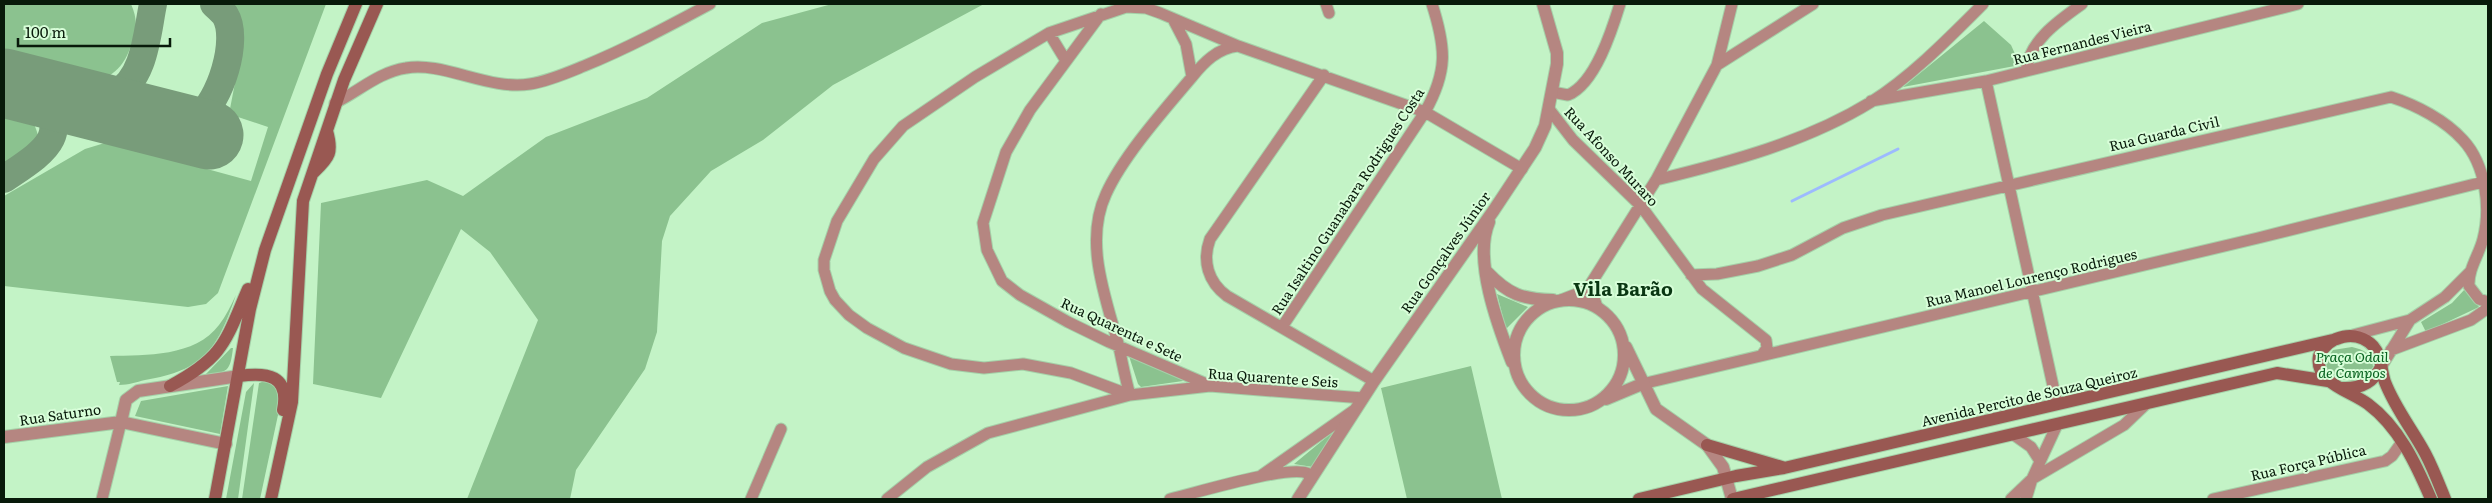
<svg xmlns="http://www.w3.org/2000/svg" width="2492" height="503" font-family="Literata,serif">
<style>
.green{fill:#8bc28f}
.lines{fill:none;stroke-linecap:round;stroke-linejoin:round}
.stream{stroke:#9cbafe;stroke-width:3}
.taxiway{stroke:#789c7a;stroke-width:28}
.runway{stroke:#789c7a;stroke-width:69}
.minor-casing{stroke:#a5d0a8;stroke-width:13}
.tertiary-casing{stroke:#a5d0a8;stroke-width:14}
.secondary-casing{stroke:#a5d0a8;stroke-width:14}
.minor{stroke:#b58681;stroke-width:11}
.tertiary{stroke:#b58681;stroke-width:12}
.secondary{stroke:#995852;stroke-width:12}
.labels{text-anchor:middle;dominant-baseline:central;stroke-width:4;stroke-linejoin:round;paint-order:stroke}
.street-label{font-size:14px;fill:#081a0a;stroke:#d8fed9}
.park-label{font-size:14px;font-style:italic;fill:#07621f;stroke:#d8fed9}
.district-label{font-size:19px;font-weight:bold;fill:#093612;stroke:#d8fed9}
</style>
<rect width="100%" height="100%" fill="#c3f3c6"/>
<path class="green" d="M4 4H131C139 22 136 33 129 51 107 105 45 75 4 64Z
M231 4H326L218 293 206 304 188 307 4 286V196L85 149 108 142 251 181 268 127 229 114 244 36 237 12Z
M832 4H984L833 85 763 140 711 171 670 216 662 241 657 332 645 369 576 470 570 499H467L538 320 490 252 461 229 381 398 313 384 321 203 427 180 463 196 546 137 647 98 762 23Z
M1984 21 2011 45 2020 65 1903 87Z
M4 110C19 114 33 115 37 132 38 136 38 143 36 147 30 158 14 164 4 170Z
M2465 289 2479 307 2426 332 2421 322 2452 303Z
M1497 294 1528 307 1506 329Z
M236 295C217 350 204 370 145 380 136 382 129 385 119 385L120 382H117L110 356C146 355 195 357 219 325 226 316 231 305 236 295Z
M2352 347C2365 350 2372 354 2373 367L2363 380C2350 382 2337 380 2327 369L2326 360 2333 350Z
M231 348H233C230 372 228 372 205 375Z
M1129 356 1182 379 1183 381 1141 387 1138 384Z
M1471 366 1502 499H1407L1381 388Z
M265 381 276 387 281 401 260 499H242L259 383Z
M254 383 238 499H226L246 392Z
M228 386 220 434 135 416 141 401Z
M1340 426 1313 467 1294 464Z"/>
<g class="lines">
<path class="stream" d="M1792 201 1898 149"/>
<path class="taxiway" d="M81 103C92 100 105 99 115 94 145 79 147 33 153 4
M172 126C179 124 191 122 197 118 220 102 240 39 225 15 222 11 217 7 214 4
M4 179C42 153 78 134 32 90"/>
<path class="runway" d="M4 83 209 135"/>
<defs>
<path id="minor" d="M1326 4 1329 13
M1101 14 1030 110 1006 152 983 223 987 250 1002 281 1020 295 1068 322 1109 342 1209 385
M1173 19 1186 44 1192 77
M1049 33 1066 61
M1717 65 1813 4
M2026 71C2029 41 2058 21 2082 4
M1324 75 1210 239C1202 261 1208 282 1227 296L1374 381
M1986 81 2057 404
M1552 92 1568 95C1595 84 1612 30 1620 4
M1871 101 1986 81 2298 4
M335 103C359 91 379 72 406 68 442 61 490 91 530 84 549 81 567 73 584 66 628 48 669 26 710 4
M1549 109 1573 140 1641 206 1702 289 1766 340 1767 348 1762 355
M1656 180C1730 162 1806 142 1871 102 1912 76 1949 38 1983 4
M1691 275 1717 274 1758 266 1792 255 1843 228 1882 215 2391 97C2416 105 2445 120 2463 140 2486 165 2491 208 2483 239 2479 255 2468 269 2469 286L2479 299 2488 302
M1590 285 1656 180 1717 65 1732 4
M1561 300 1579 293 1590 285 1597 307
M1282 327 1425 112C1448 71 1446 48 1432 4
M2353 335 2410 320 2445 297 2470 272
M2391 350 2471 320 2488 308
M2381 367 2410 320
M1642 384 2258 238 2483 182
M1363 398 1210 386 1130 395 1071 373 1023 364 984 368 951 364 904 348 867 328 849 315 835 300 830 291 824 270V260L837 221 874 159 903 126 975 77 1049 33 1126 7 1146 8 1160 13 1238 46 1425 112 1522 169
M2014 435 2031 447 2040 461
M1262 475 1353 411
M102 499 121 422
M751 499 781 429
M887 499 927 467 988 433 1130 395C1125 378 1122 360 1118 343 1105 296 1084 241 1106 194 1123 156 1165 109 1192 77 1204 62 1218 48 1238 46
M1170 499C1196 493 1287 465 1307 473L1311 479
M2011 499 2032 479 2124 425 2146 404
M2026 499 2032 479 2057 425
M2213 499 2385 461 2392 456 2402 442"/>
<path id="tertiary" d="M1489 222C1473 259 1498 326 1512 362
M1487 272C1509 295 1522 299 1553 300
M1514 355a55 55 0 1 1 110 0a55 55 0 1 1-110 0Z
M1626 347 1656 409 1707 445 1723 467 1732 499
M1606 399 1642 384
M121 422 126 400 138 391 239 376
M4 437 121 422 226 444
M1298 499 1374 381 1494 210 1535 148 1545 126 1557 64V53L1543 4"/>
<path id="secondary" d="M314 172C330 157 333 152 327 131
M239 376C267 372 290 375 283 410
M170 386C224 357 225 342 248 289
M2342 388C2360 389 2373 383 2381 367
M1707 445 1782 467
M215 499 250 309 265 250 327 74 356 4
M271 499 292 402 303 201 344 80 377 4
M1639 499 1736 476 1784 468 2337 339
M1733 499 2277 373 2328 381
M2431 499C2416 464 2399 427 2368 404 2351 391 2314 383 2319 356 2328 335 2357 329 2373 346 2382 356 2381 371 2385 382 2395 408 2412 429 2425 453 2433 468 2439 484 2445 499"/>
</defs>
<use href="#minor" class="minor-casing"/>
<use href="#tertiary" class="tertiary-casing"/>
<use href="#secondary" class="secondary-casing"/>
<use href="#minor" class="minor"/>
<use href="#tertiary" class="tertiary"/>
<use href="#secondary" class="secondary"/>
</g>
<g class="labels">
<g class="street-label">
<text transform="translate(2082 42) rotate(-14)">Rua Fernandes Vieira</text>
<text transform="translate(2164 133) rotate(-13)">Rua Guarda Civil</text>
<text transform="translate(1612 156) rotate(47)">Rua Afonso Muraro</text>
<text transform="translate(1347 201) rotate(-57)">Rua Isaltino Guanabara Rodrigues Costa</text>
<text transform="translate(1445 252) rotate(-55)">Rua Gonçalves Júnior</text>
<text transform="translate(2031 277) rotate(-13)">Rua Manoel Lourenço Rodrigues</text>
<text transform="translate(1122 329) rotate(25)">Rua Quarenta e Sete</text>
<text transform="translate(1273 377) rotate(4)">Rua Quarente e Seis</text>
<text transform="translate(2029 396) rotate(-13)">Avenida Percito de Souza Queiroz</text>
<text transform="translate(60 414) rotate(-8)">Rua Saturno</text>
<text transform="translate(2308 462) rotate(-13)">Rua Força Pública</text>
</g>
<g class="park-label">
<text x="2352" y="356">Praça Odail<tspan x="2352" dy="16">de Campos</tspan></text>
</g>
<g class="district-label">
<text x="1623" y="288">Vila Barão</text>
</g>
</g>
<rect width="2492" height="503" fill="none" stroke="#081a0a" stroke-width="10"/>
<path d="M18 38v8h152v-8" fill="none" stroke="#081a0a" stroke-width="2.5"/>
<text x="25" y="38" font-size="15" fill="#081a0a" stroke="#d8fed9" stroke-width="4" paint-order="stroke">100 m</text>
</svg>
